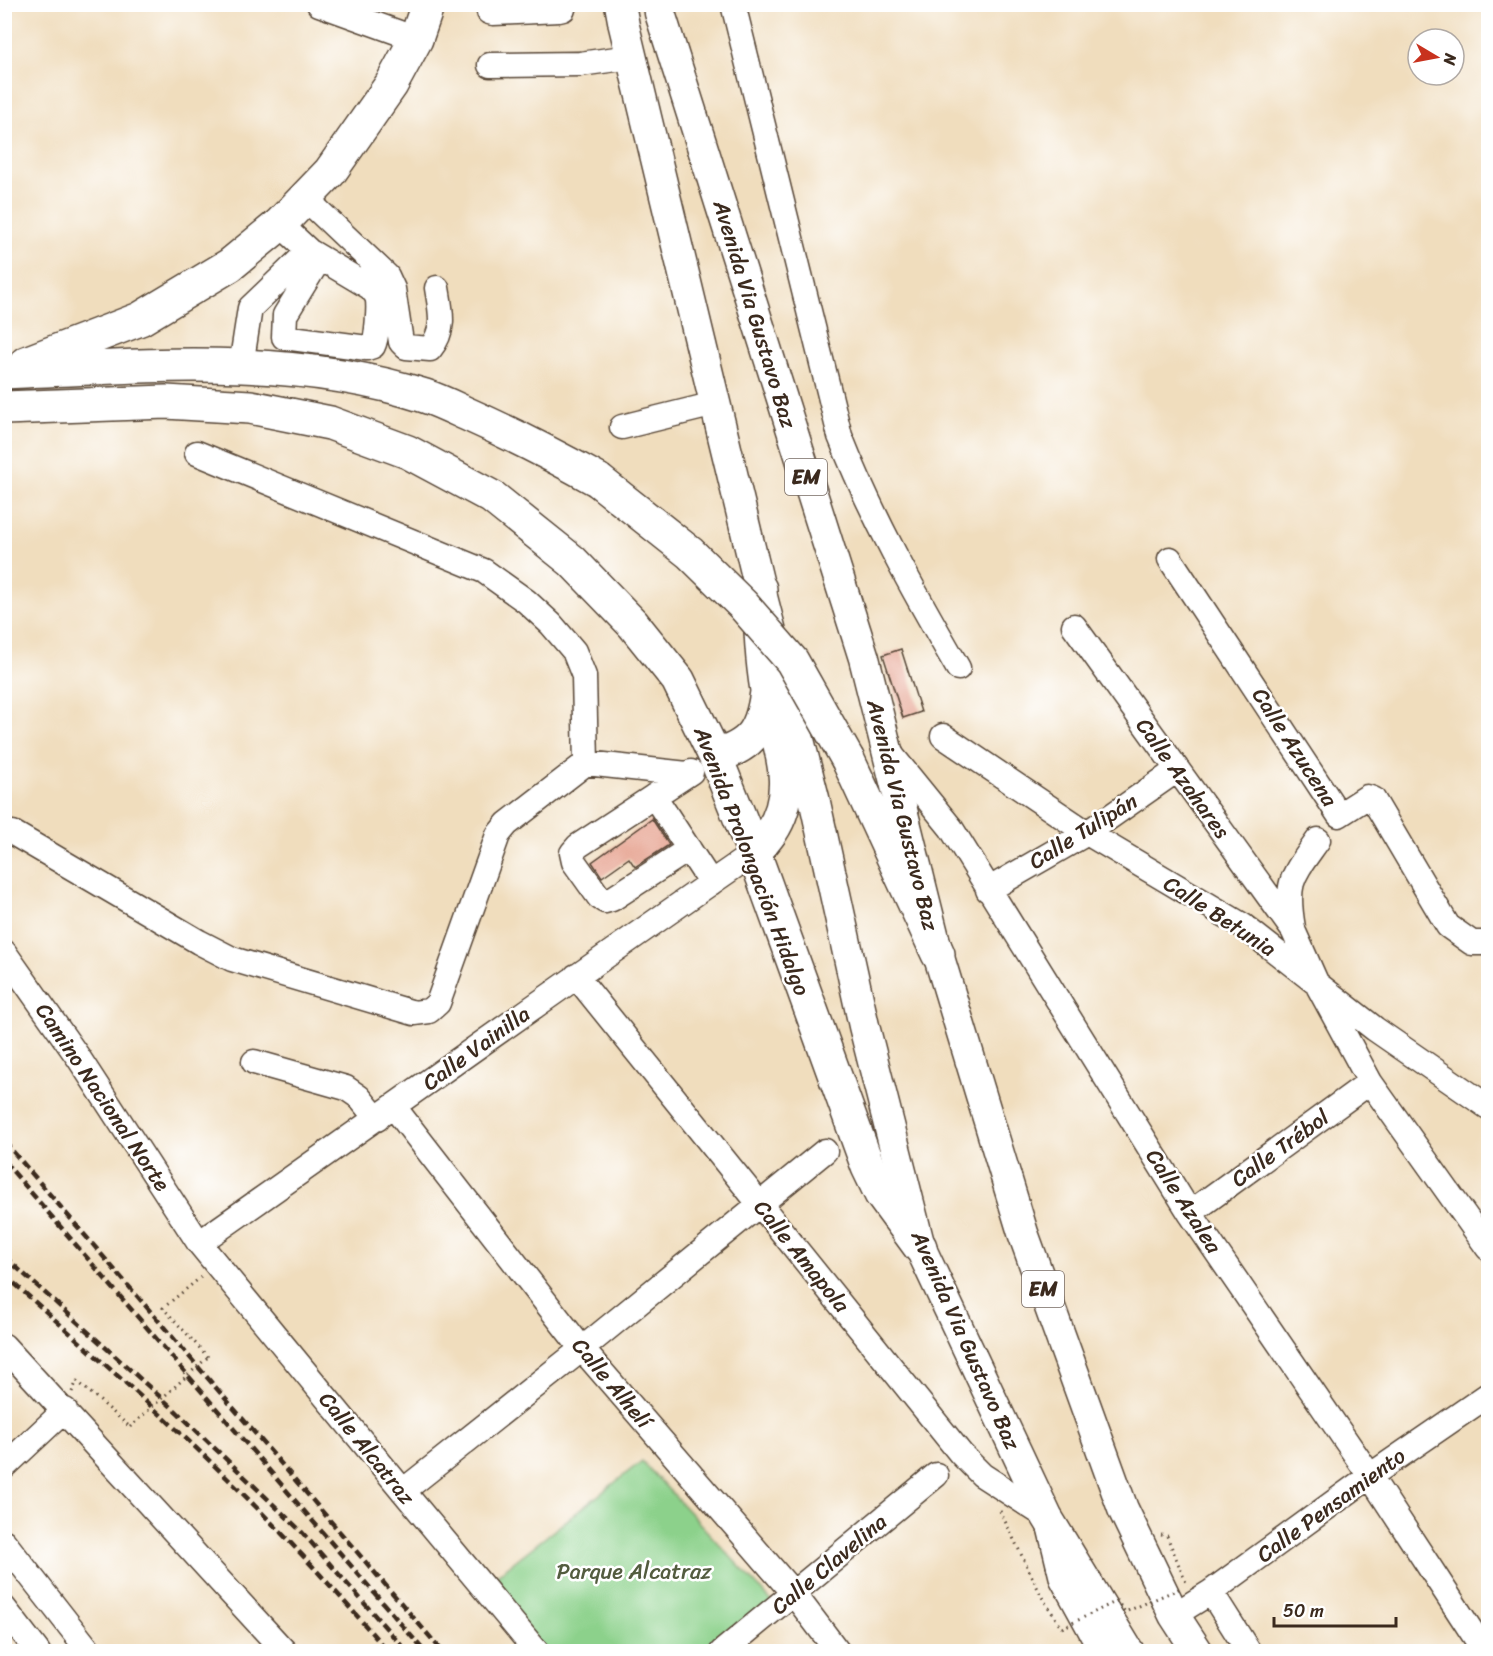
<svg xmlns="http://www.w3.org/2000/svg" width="1493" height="1656" font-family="Sriracha,sans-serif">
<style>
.green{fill:#8cd18b;stroke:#647e54;stroke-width:1.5}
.building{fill:#e6a28f}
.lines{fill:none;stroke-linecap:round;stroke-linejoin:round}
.minor-casing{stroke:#564536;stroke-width:27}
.major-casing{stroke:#564536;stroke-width:33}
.highway-casing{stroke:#564536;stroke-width:36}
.path{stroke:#564536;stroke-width:3;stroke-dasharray:1.5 4.5;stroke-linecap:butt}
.minor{stroke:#fff;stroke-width:24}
.major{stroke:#fff;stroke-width:30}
.highway{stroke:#fff;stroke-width:33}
.rail{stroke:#3b2a1e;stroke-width:4.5;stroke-dasharray:9 4.5;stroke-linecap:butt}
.highway-bridge-casing{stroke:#564536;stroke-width:36;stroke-linecap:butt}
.path-bridge{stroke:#564536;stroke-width:3;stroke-dasharray:1.5 4.5;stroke-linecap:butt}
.highway-bridge{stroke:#fff;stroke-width:33}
.labels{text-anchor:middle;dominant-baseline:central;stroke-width:5;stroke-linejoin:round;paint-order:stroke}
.shield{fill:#fff;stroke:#766a62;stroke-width:1.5}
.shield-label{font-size:21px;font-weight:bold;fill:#3b2a1e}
.street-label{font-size:22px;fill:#3b2a1e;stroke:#fff}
.park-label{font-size:22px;fill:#535c3f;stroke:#fff}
</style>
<rect width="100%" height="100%" fill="#fff"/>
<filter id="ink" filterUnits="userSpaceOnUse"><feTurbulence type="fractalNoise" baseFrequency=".0167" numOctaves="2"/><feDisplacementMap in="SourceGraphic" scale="12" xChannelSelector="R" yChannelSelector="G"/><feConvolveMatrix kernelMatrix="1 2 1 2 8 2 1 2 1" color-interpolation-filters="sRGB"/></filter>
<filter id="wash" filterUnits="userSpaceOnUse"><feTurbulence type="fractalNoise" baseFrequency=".008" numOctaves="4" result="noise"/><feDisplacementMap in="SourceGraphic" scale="24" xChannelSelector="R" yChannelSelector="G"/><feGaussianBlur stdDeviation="1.35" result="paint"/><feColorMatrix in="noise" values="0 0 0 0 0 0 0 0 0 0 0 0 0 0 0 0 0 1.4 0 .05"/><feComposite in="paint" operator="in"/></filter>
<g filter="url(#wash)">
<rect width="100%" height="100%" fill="#f0ddbd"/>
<path class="green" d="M642 1461 778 1608 705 1651H537L482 1587Z"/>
<g id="blocks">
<path class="building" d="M901 649 921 712 903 718 883 655Z
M652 819 669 845 635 867 629 858 602 877 592 862Z"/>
</g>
</g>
<g filter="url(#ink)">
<use href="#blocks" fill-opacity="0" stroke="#564536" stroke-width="1.5"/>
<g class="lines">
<defs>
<path id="minor" d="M319 4 416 39
M488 4 489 12 493 13 559 10 563 9 564 4
M733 4 840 436C872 517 914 592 958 668
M490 65 580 64 631 57
M305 198 387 276 393 289 401 342 406 347 430 349C446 329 441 312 437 288
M280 224 309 251 371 288C373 291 375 293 377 296 380 305 377 339 373 346L367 348 284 337 285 315 320 258
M241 366 250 308 309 251
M622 427 715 404
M197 453 484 571 526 601 551 624 574 651 584 676 586 763
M1170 559 1339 815 1367 797 1373 799 1448 926 1472 943H1488
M1074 626 1293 930 1317 984 1370 1082 1488 1248
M943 736 1087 833 1242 925 1375 1029 1488 1107
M890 753 951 828 1190 1213 1370 1476 1485 1652
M654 796 711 883
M13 833 199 942 232 959 414 1013 429 1011 438 1003 498 835 507 824 586 763 687 774
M689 849 612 899 605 901 599 897 574 862 572 853 578 846 691 772
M988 890 1087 833 1177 770
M1293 928C1285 881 1292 877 1318 840
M4 952 78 1057 199 1243 403 1491 537 1652
M576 976 961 1454 982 1475 1047 1517 1062 1579 1102 1652
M254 1062 346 1088 359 1097 377 1119
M394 1107 582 1349 794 1594 838 1652
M1190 1213 1370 1082
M199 1243C385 1113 568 981 754 853
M4 1346 285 1652
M4 1467 65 1410
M403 1491 582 1349 825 1151
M4 1542 90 1652
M1211 1592 1249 1652
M4 1608 38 1652
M1174 1615 1211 1592 1370 1476 1488 1395
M722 1652 936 1475"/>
<path id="major" d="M620 4 624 26 760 589 814 798 864 1026 920 1247 1047 1517 1129 1652
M659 4 660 13 864 658 938 954 1023 1233 1123 1509 1174 1615 1198 1652"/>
<path id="highway" d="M26 363 140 319 230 265 280 224 330 172 391 85 416 39 428 4
M4 372C145 366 289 352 425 396 440 401 454 408 467 414 512 434 555 456 598 480
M4 408 166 402 250 407 330 423 408 452 492 497 572 561 633 624 678 680 715 756 754 853 868 1167 881 1194 920 1247
M715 756C753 746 762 729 767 692
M848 760 938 954
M754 853C760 846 766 839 771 832 802 786 775 738 767 690 761 654 760 624 760 589"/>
</defs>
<use href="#minor" class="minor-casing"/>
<use href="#major" class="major-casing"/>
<use href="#highway" class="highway-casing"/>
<path class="path" d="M201 1277 163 1308 208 1357
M72 1392 77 1381 130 1427
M1000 1511 1043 1599 1062 1628
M1161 1535 1167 1536 1187 1585"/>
<use href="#minor" class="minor"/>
<use href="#major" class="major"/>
<use href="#highway" class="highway"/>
<path class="rail" d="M4 1141 443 1652
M4 1161 425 1652
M4 1256 177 1412 301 1531 407 1652
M4 1274C81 1344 160 1411 233 1484 287 1537 339 1594 388 1652"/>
<defs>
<path id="highway-bridge" d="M598 480 690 553 743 605 792 661 848 760"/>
</defs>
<use href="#highway-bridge" class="highway-bridge-casing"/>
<path class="path-bridge" d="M130 1427 208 1357
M1062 1628 1117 1601 1125 1612 1181 1588"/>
<use href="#highway-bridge" class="highway-bridge"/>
</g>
</g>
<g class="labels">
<g class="shield">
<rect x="785" y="459" width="42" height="36" rx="4.5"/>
<rect x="1022" y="1271" width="42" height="36" rx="4.5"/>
</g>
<g class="shield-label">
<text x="806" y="477">EM</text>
<text x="1043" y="1289">EM</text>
</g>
<g class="street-label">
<text transform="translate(755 314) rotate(73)">Avenida Via Gustavo Baz</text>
<text transform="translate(1295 747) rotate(57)">Calle Azucena</text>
<text transform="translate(1183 778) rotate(54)">Calle Azahares</text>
<text transform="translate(903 815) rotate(76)">Avenida Via Gustavo Baz</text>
<text transform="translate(1083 831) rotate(-32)">Calle Tulipán</text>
<text transform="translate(752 861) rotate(69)">Avenida Prolongación Hidalgo</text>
<text transform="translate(1220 916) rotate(33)">Calle Betunia</text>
<text transform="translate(476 1048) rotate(-36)">Calle Vainilla</text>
<text transform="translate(103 1097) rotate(56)">Camino Nacional Norte</text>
<text transform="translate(1280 1148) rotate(-36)">Calle Trébol</text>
<text transform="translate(1184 1201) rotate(57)">Calle Azalea</text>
<text transform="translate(802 1256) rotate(51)">Calle Amapola</text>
<text transform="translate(966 1340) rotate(66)">Avenida Via Gustavo Baz</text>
<text transform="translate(612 1383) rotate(50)">Calle Alhelí</text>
<text transform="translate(367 1448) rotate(51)">Calle Alcatraz</text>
<text transform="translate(1331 1505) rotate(-36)">Calle Pensamiento</text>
<text transform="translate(829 1564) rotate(-40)">Calle Clavelina</text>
</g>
<g class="park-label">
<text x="634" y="1571">Parque Alcatraz</text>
</g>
</g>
<rect width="1493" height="1656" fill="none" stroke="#fff" stroke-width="24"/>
<g transform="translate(1436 57) rotate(100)"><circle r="28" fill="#ffffff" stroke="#b1aaa5" stroke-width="1.5"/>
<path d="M0-4.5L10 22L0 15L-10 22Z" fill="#c8321e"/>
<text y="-9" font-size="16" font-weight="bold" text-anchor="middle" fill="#3b2a1e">N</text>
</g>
<path d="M1274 1617v9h122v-9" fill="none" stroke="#3b2a1e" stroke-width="3"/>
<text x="1283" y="1617" font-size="18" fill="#3b2a1e" stroke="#ffffff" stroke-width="4.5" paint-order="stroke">50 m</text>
</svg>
